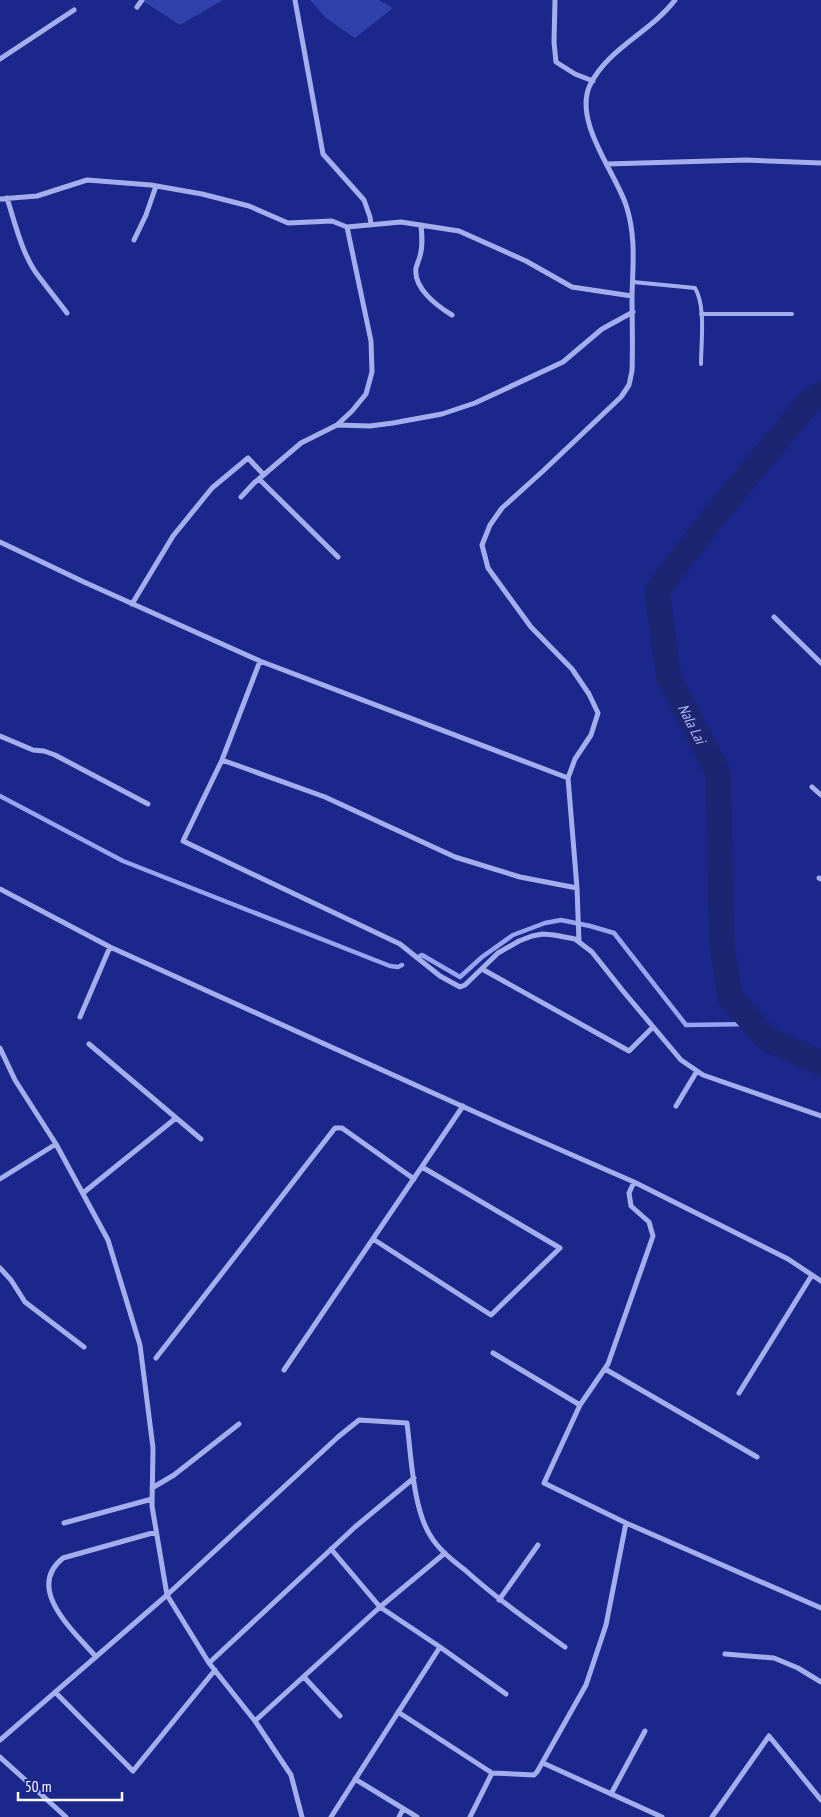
<svg xmlns="http://www.w3.org/2000/svg" width="821" height="1817" font-family="'PT Sans Narrow',sans-serif">
<style>
.green{fill:#3141ab}
.lines{fill:none;stroke-linecap:round;stroke-linejoin:round}
.stream{stroke:#98a4ef;stroke-width:4.5}
.river{stroke:#1c2571;stroke-width:25}
.service{stroke:#a5aeed;stroke-width:4}
.minor{stroke:#a5aeed;stroke-width:5}
.labels{text-anchor:middle;dominant-baseline:central;stroke-width:5;stroke-linejoin:round;paint-order:stroke}
.water-label{font-size:15px;font-style:italic;fill:#b1baf4;stroke:#1b278b}
</style>
<rect width="100%" height="100%" fill="#1b278b"/>
<path class="green" d="M141 0H223L180 25Z
M310 0H379L393 8 355 38 326 18Z"/>
<g class="lines">
<path class="stream" d="M0 796 123 861 390 966 398 967 402 965
M420 956 422 955 460 977 482 957 513 935 545 923 561 920 590 926 614 933 686 1025 753 1024"/>
<path class="river" id="s1" d="M821 394 808 403 707 525 657 591 669 678 718 773 722 944 730 997 767 1039 821 1063"/>
<path class="service" d="M633 282 695 288C706 306 701 343 701 364
M701 314H792"/>
<path class="minor" d="M295 0 323 154 364 200 370 217 371 225
M555 0 554 42 556 62 575 74 593 81
M137 7 142 0
M0 59 74 10
M606 164 746 160 821 163
M7 198C15 223 23 258 40 278 49 290 58 301 67 313
M0 199 37 196 87 180 151 185 202 194 249 206 288 223 332 221 347 227 371 341 372 372 366 394 352 411 337 425 301 443 254 483 241 497
M421 225C422 236 423 246 420 256 419 260 417 264 416 268 413 288 437 306 452 315
M347 227 401 222 459 231 526 261 572 287 632 296
M134 240 146 215 156 186
M337 425 370 426 393 423 442 414 475 403 563 362 602 329 633 312
M259 479 338 557
M0 542 84 582 260 661 568 778
M132 604 173 536 212 488 248 458 264 475
M774 617 821 663
M260 661 222 760 183 841 400 944 440 976 460 987 465 985 498 953 519 941 532 936 543 934 554 935 575 939 592 952 623 991 681 1060 703 1075 821 1116
M0 736 33 750 44 751 55 755 148 804
M222 760 325 797 455 857 520 877 577 888
M812 787 821 795
M819 878 821 879
M0 889 110 947 506 1126 634 1182 788 1259 821 1281
M579 942 577 888 568 778 575 759 591 735 598 713 589 694 572 669 531 627 488 568 482 545 490 525 502 508 543 471 621 397 629 385 632 371C633 345 632 320 632 295 633 264 636 235 626 205 615 172 573 121 590 85 608 48 651 32 675 0
M482 969 629 1051 653 1027
M80 1017 110 947
M89 1044 201 1139
M0 1048 15 1080 56 1144 108 1240 140 1345 153 1448 152 1506 167 1595 209 1663 255 1721 291 1775 302 1817
M676 1106 697 1071
M0 1179 56 1144
M634 1182 629 1193 631 1206 649 1222 653 1236 608 1364 580 1405 544 1483 626 1523 821 1608
M83 1193 176 1118
M373 1239 491 1315 560 1248 422 1167
M0 1268 11 1280 25 1302 84 1347
M493 1353 580 1405
M156 1358 335 1128H342L414 1179
M605 1369 757 1457
M284 1370 463 1106
M739 1393 812 1275
M152 1488 174 1475 239 1424
M64 1523 152 1499
M331 1549 380 1607 440 1647 506 1694
M499 1600 538 1545
M725 1654 774 1658 798 1668 821 1682
M96 1657C75 1632 24 1589 63 1558L156 1532
M209 1663 355 1527 414 1478
M304 1677 340 1716
M55 1692 133 1771 215 1670
M398 1712 492 1773 534 1775 537 1772 586 1685 606 1625 626 1523
M255 1721 380 1607 445 1553
M0 1740 167 1595 338 1437 359 1420 407 1423C411 1455 413 1508 430 1535 438 1549 452 1560 465 1570 496 1598 530 1622 565 1647
M0 1757 66 1817
M543 1763 662 1817
M355 1779 417 1817
M611 1794 645 1731
M331 1817 440 1647
M399 1817 403 1809
M470 1817 492 1773
M712 1817 769 1736 821 1800"/>
</g>
<g class="labels">
<g class="water-label">
<text stroke="none"><textPath href="#s1" startOffset="396">Nala Lai</textPath></text>
</g>
</g>
<path d="M18 1792v8h104v-8" fill="none" stroke="#ffffff" stroke-width="2.5"/>
<text x="25" y="1792" font-size="15" fill="#ffffff" stroke="#1b278b" stroke-width="4" paint-order="stroke">50 m</text>
</svg>
